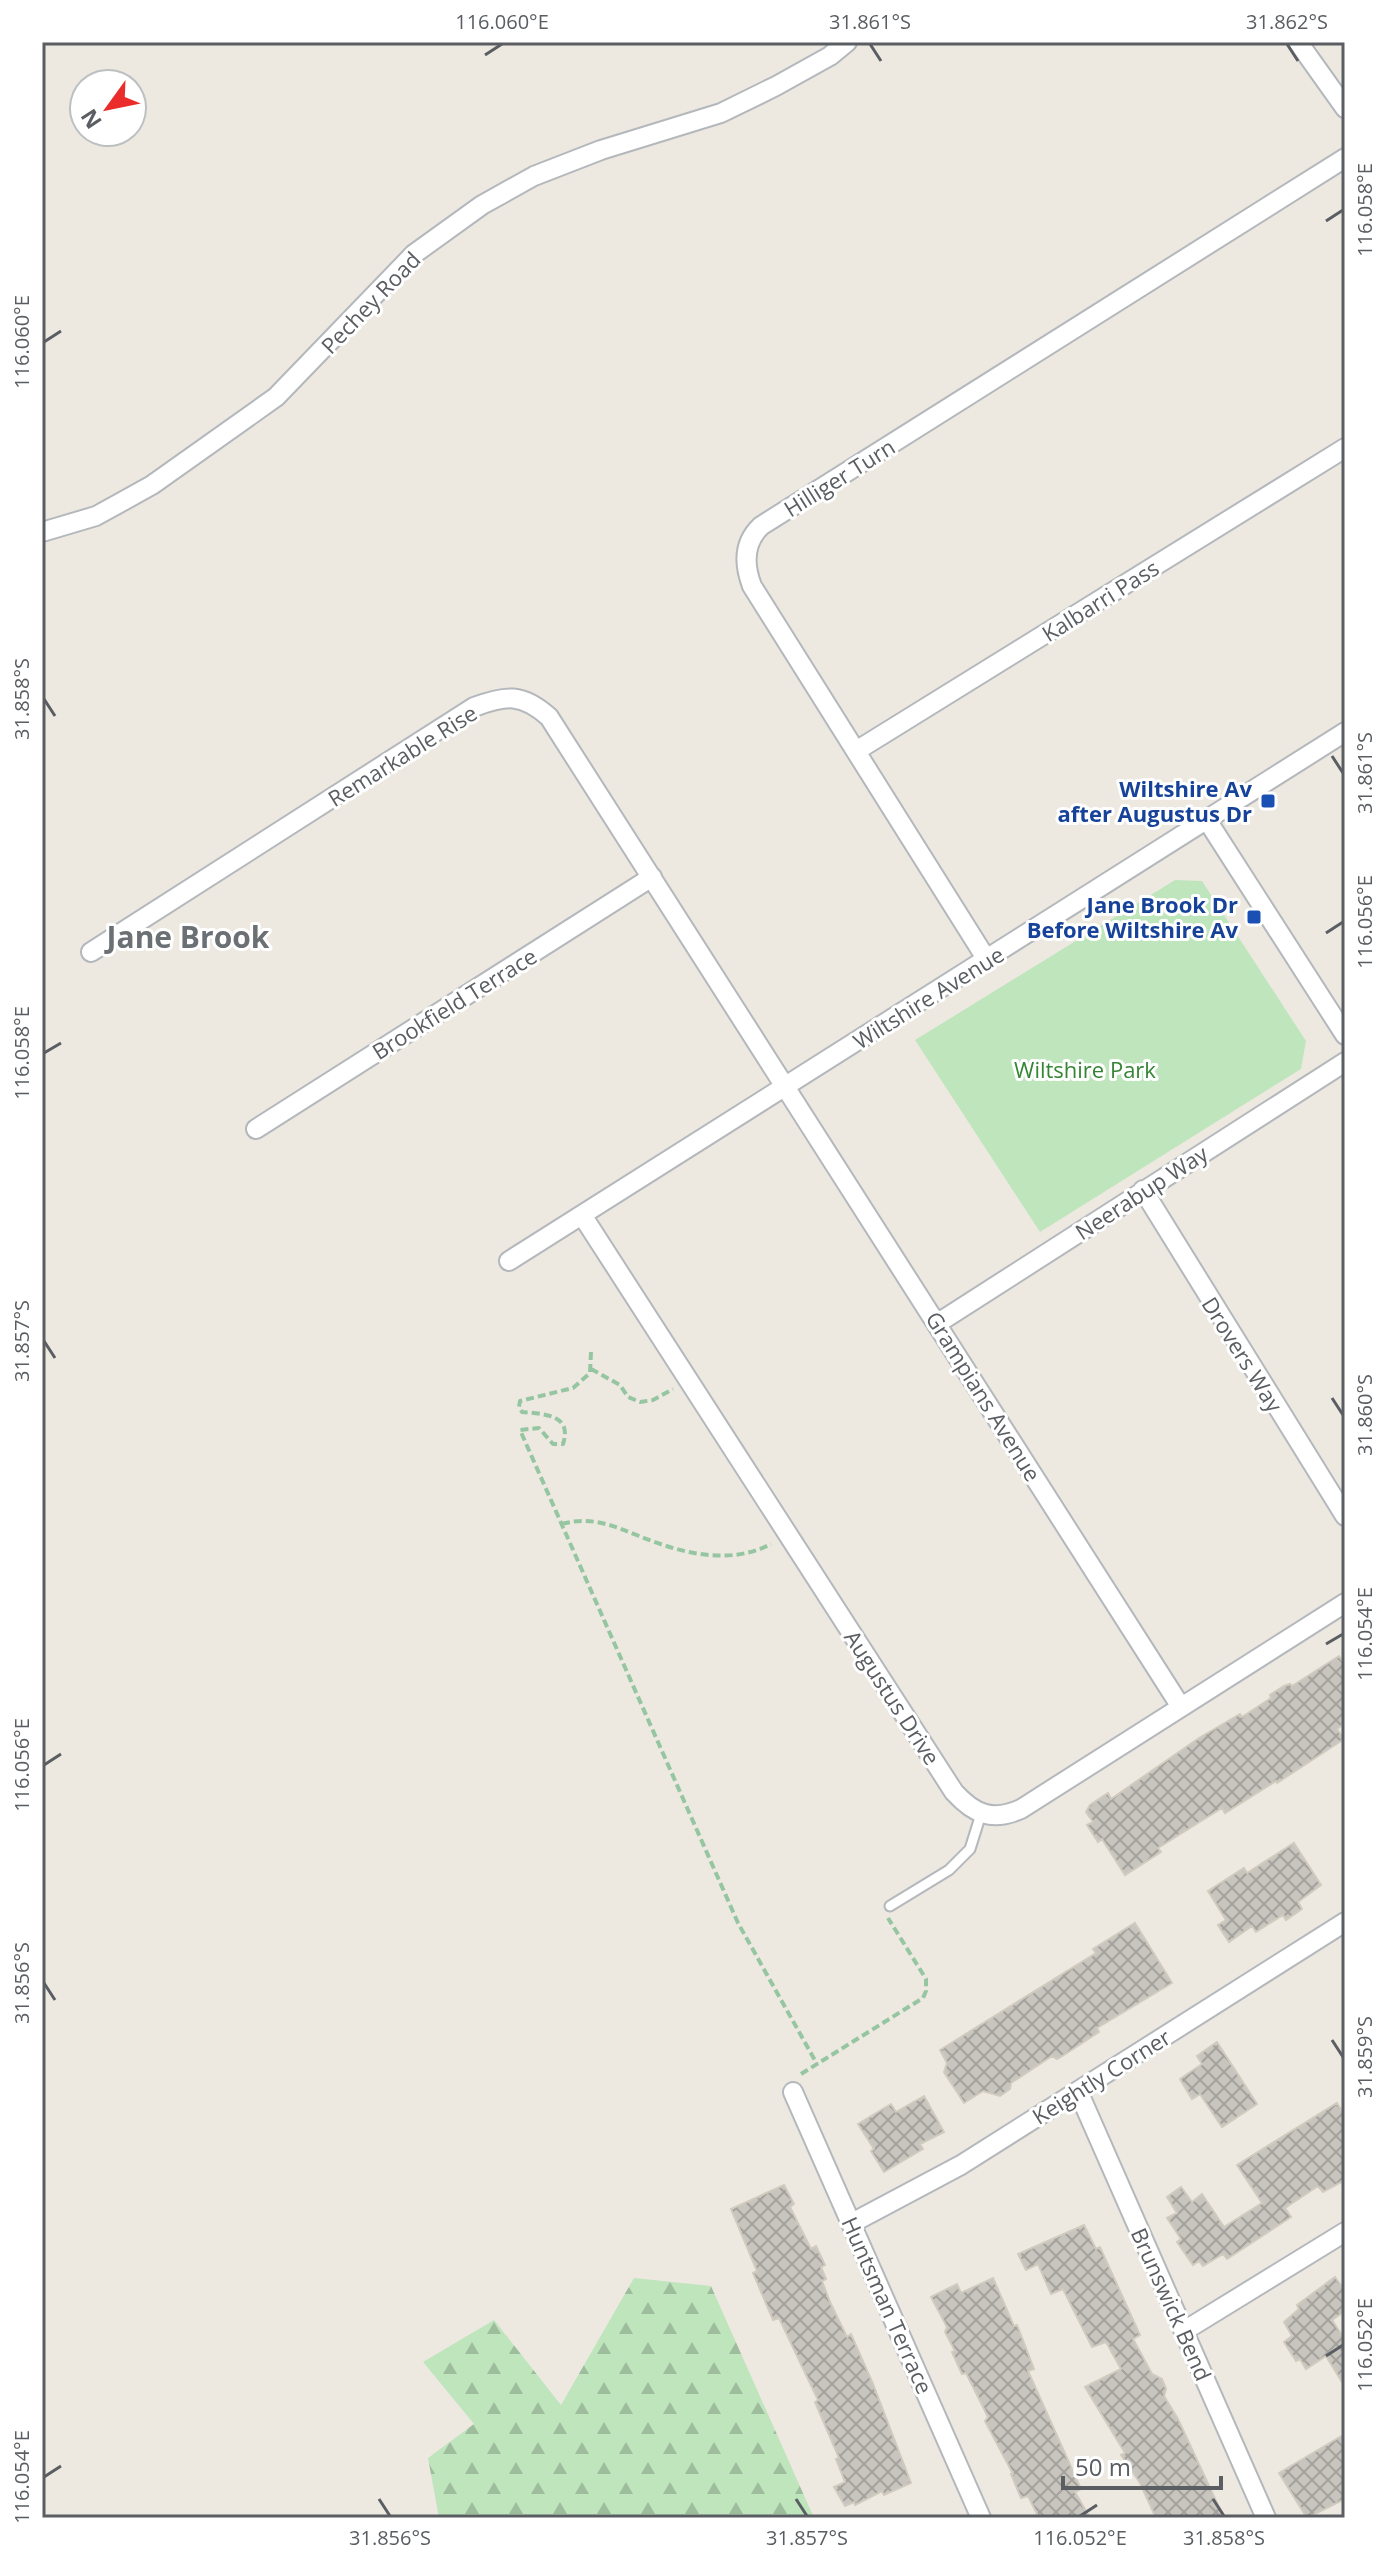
<svg xmlns="http://www.w3.org/2000/svg" width="1387" height="2560" font-family="'Open Sans',sans-serif">
<style>
.green{fill:#bfe5bd}
.forest{fill:url(#forest-firs)}
.building{fill:url(#building-cross-hatch);stroke:#d1cbbf;stroke-width:2}
.lines{fill:none;stroke-linecap:round;stroke-linejoin:round}
.service-casing{stroke:#b4b8bc;stroke-width:13}
.minor-casing{stroke:#b4b8bc;stroke-width:22}
.path{stroke:#96c6a1;stroke-width:4;stroke-dasharray:8 4;stroke-linecap:butt}
.service{stroke:#fff;stroke-width:9}
.minor{stroke:#fff;stroke-width:18}
.ticks{fill:none;stroke:#5a5e62;stroke-width:3}
.transit-dot{fill:#1a4fb4;stroke:#fff;stroke-width:3}
.labels{text-anchor:middle;dominant-baseline:central;stroke-width:6;stroke-linejoin:round;paint-order:stroke}
.street-label{font-size:22px;fill:#5a5e62;stroke:#fff}
.transit-label{font-size:22px;font-weight:bold;fill:#164399;stroke:#fff;text-anchor:end}
.park-label{font-size:22px;fill:#358634;stroke:#fff}
.district-label{font-size:30px;font-weight:bold;fill:#6b7074;stroke:#fff}
.neatline{fill:none;stroke:#5a5e62;stroke-width:3}
.ticks-label{font-size:20px;text-anchor:middle;fill:#5a5e62}
</style>
<defs>
<pattern id="forest-firs" width="22" height="20" patternUnits="userSpaceOnUse" patternTransform="scale(2)"><rect width="22" height="20" fill="#bfe5bd"/><path d="M5 1l3.5 6h-7zM16 11l3.5 6h-7z" fill="#9ebd9d"/></pattern>
<pattern id="building-cross-hatch" width="8" height="8" patternUnits="userSpaceOnUse" patternTransform="scale(2)"><rect width="8" height="8" fill="#c8c4be"/><path d="M0 0l8 8M0 8l8-8" fill="none" stroke="#a5a29e"/></pattern>
</defs>
<rect width="100%" height="100%" fill="#ede9e1"/>
<path class="green" d="M1175 880 1202 881 1306 1041 1301 1069 1040 1232 915 1040Z"/>
<path class="forest" d="M634 2278 711 2286 814 2518H439L428 2458 474 2424 423 2362 494 2320 561 2405Z"/>
<path class="building" d="M1339 1656 1345 1665V1723L1337 1729 1344 1739 1277 1783 1276 1781 1225 1813 1222 1808 1158 1848 1161 1852 1125 1875 1102 1839 1098 1842 1087 1825 1093 1822 1086 1812 1090 1805 1108 1793 1111 1799 1199 1738 1240 1714 1242 1717 1271 1698 1270 1695 1284 1686 1290 1684 1292 1686Z
M1294 1843 1321 1885 1298 1902 1302 1909 1286 1920 1283 1915 1256 1932 1252 1926 1229 1942 1218 1925 1226 1920 1208 1891 1244 1868 1247 1873Z
M1135 1923 1172 1983 1097 2028 1099 2032 1064 2055 1057 2059 1052 2056 1011 2083 1010 2089 1000 2096 983 2091 964 2103 944 2072 947 2063 940 2050 1096 1953 1093 1949Z
M1217 2042 1257 2104 1222 2127 1200 2094 1192 2099 1180 2079 1202 2064 1197 2056Z
M924 2096 944 2132 920 2144 923 2149 884 2172 871 2151 874 2149 858 2124 891 2104 896 2112Z
M1337 2103 1345 2116V2180L1323 2192 1318 2186 1285 2208 1291 2217 1227 2259 1223 2254 1203 2266 1199 2261 1193 2265 1177 2242 1181 2239 1167 2218 1177 2213 1167 2197 1181 2187 1192 2202 1202 2194 1224 2227 1262 2203 1237 2165Z
M784 2185 794 2204 790 2207 811 2249 816 2246 825 2265 821 2267 826 2279 822 2281 830 2302 847 2337 851 2334 873 2384 911 2483 884 2495 882 2491 855 2505 854 2502 845 2506 834 2487 845 2482 836 2459 839 2458 815 2402 818 2400 779 2318 773 2320 753 2273 757 2271 731 2209Z
M1084 2225 1096 2249 1100 2247 1140 2335 1133 2339 1152 2374 1162 2379 1166 2389 1164 2396 1178 2419 1224 2518H1156L1140 2483 1121 2455 1125 2453 1085 2387 1121 2369 1106 2342 1092 2347 1063 2289 1051 2294 1038 2264 1026 2270 1018 2254Z
M1335 2277 1345 2291V2311L1332 2320 1345 2340V2387L1326 2356 1306 2369 1300 2359 1296 2361 1284 2342 1292 2336 1284 2322 1299 2309 1297 2305Z
M993 2278 1014 2326 1017 2325 1034 2369 1028 2371 1081 2489 1075 2492 1090 2518H1039L1028 2496 1021 2498 1011 2474H1013L985 2421 988 2417 966 2373 962 2374 952 2352 955 2351 945 2332 947 2327 931 2297 957 2284 961 2293Z
M1345 2434V2499L1307 2518 1279 2473Z"/>
<g class="lines">
<defs>
<path id="service" d="M890 1906 949 1870 970 1849 981 1814"/>
<path id="minor" d="M1298 42 1345 108
M42 532 96 516 152 485 276 397 414 254 482 205 534 176 601 150 721 113 776 86 830 56 847 42
M856 751 1345 448
M1207 820 1345 1035
M91 952 474 707C506 695 522 693 549 717L1181 1707
M987 960 752 586C744 565 743 543 761 526L1345 158
M256 1129 652 877
M1143 1190 1345 1516
M582 1215 954 1792C974 1814 992 1822 1021 1809L1345 1603
M509 1261 1345 732
M938 1323 1345 1062
M1078 2091 1266 2518
M793 2092 981 2518
M852 2223 961 2165 1345 1922
M1184 2331 1345 2232"/>
</defs>
<use href="#service" class="service-casing"/>
<use href="#minor" class="minor-casing"/>
<path class="path" d="M591 1352 590 1373 573 1388 520 1401 519 1407 522 1412C543 1414 573 1414 563 1444H553L539 1428 520 1430 738 1923 817 2064
M591 1369 620 1385 628 1397 640 1402 653 1400 673 1389
M562 1524C590 1516 612 1525 639 1536 681 1553 729 1566 771 1544
M801 2074 923 1998 926 1991V1979L888 1918"/>
<use href="#service" class="service"/>
<use href="#minor" class="minor"/>
</g>
<path class="ticks" d="M870 44 881 61M1287 44 1298 61M485 55 502 44M1326 221 1343 210M44 342 61 331M44 699 55 716M1332 756 1343 773M1326 933 1343 922M44 1053 61 1043M44 1341 55 1358M1332 1398 1343 1415M1326 1644 1343 1634M44 1765 61 1754M44 1983 55 2000M1332 2040 1343 2057M1326 2356 1343 2345M44 2477 61 2466M379 2499 390 2516M796 2499 807 2516M1213 2499 1224 2516M1080 2516 1097 2505"/>
<g class="transit-dot">
<rect x="1260" y="793" width="16" height="16" rx="4"/>
<rect x="1246" y="909" width="16" height="16" rx="4"/>
</g>
<g class="labels">
<g class="street-label">
<text transform="translate(370 302) rotate(-46)">Pechey Road</text>
<text transform="translate(839 477) rotate(-32)">Hilliger Turn</text>
<text transform="translate(1100 600) rotate(-32)">Kalbarri Pass</text>
<text transform="translate(402 755) rotate(-32)">Remarkable Rise</text>
<text transform="translate(928 997) rotate(-32)">Wiltshire Avenue</text>
<text transform="translate(454 1003) rotate(-32)">Brookfield Terrace</text>
<text transform="translate(1141 1192) rotate(-33)">Neerabup Way</text>
<text transform="translate(1243 1354) rotate(58)">Drovers Way</text>
<text transform="translate(984 1396) rotate(58)">Grampians Avenue</text>
<text transform="translate(893 1697) rotate(57)">Augustus Drive</text>
<text transform="translate(1101 2076) rotate(-32)">Keightly Corner</text>
<text transform="translate(1172 2304) rotate(66)">Brunswick Bend</text>
<text transform="translate(888 2305) rotate(66)">Huntsman Terrace</text>
</g>
<g class="transit-label">
<text x="1252" y="788">Wiltshire Av<tspan x="1252" dy="25">after Augustus Dr</tspan></text>
<text x="1238" y="904">Jane Brook Dr<tspan x="1238" dy="25">Before Wiltshire Av</tspan></text>
</g>
<g class="park-label">
<text x="1085" y="1069">Wiltshire Park</text>
</g>
<g class="district-label">
<text x="188" y="936">Jane Brook</text>
</g>
</g>
<rect width="1387" height="2560" fill="none" stroke="#ffffff" stroke-width="88"/>
<g transform="translate(108 108) rotate(237)"><circle r="38" fill="#ffffff" stroke="#bdbfc0" stroke-width="2"/>
<path d="M0-6L14 30L0 20L-14 30Z" fill="#ea2d2a"/>
<text y="-12" font-size="22" font-weight="bold" text-anchor="middle" fill="#5a5e62">N</text>
</g>
<path d="M1063 2476v12h158v-12" fill="none" stroke="#5a5e62" stroke-width="4"/>
<text x="1075" y="2476" font-size="24" fill="#5a5e62" stroke="#ffffff" stroke-width="6" paint-order="stroke">50 m</text>
<rect x="44" y="44" width="1299" height="2472" class="neatline"/>
<g class="ticks-label">
<text x="502" y="29">116.060°E</text>
<text x="870" y="29">31.861°S</text>
<text x="1287" y="29">31.862°S</text>
<text transform="translate(1365 210) rotate(-90)" y="7">116.058°E</text>
<text transform="translate(22 342) rotate(-90)" y="7">116.060°E</text>
<text transform="translate(22 699) rotate(-90)" y="7">31.858°S</text>
<text transform="translate(1365 773) rotate(-90)" y="7">31.861°S</text>
<text transform="translate(1365 922) rotate(-90)" y="7">116.056°E</text>
<text transform="translate(22 1053) rotate(-90)" y="7">116.058°E</text>
<text transform="translate(22 1341) rotate(-90)" y="7">31.857°S</text>
<text transform="translate(1365 1415) rotate(-90)" y="7">31.860°S</text>
<text transform="translate(1365 1634) rotate(-90)" y="7">116.054°E</text>
<text transform="translate(22 1765) rotate(-90)" y="7">116.056°E</text>
<text transform="translate(22 1983) rotate(-90)" y="7">31.856°S</text>
<text transform="translate(1365 2057) rotate(-90)" y="7">31.859°S</text>
<text transform="translate(1365 2345) rotate(-90)" y="7">116.052°E</text>
<text transform="translate(22 2477) rotate(-90)" y="7">116.054°E</text>
<text x="390" y="2545">31.856°S</text>
<text x="807" y="2545">31.857°S</text>
<text x="1080" y="2545">116.052°E</text>
<text x="1224" y="2545">31.858°S</text>
</g>
</svg>
